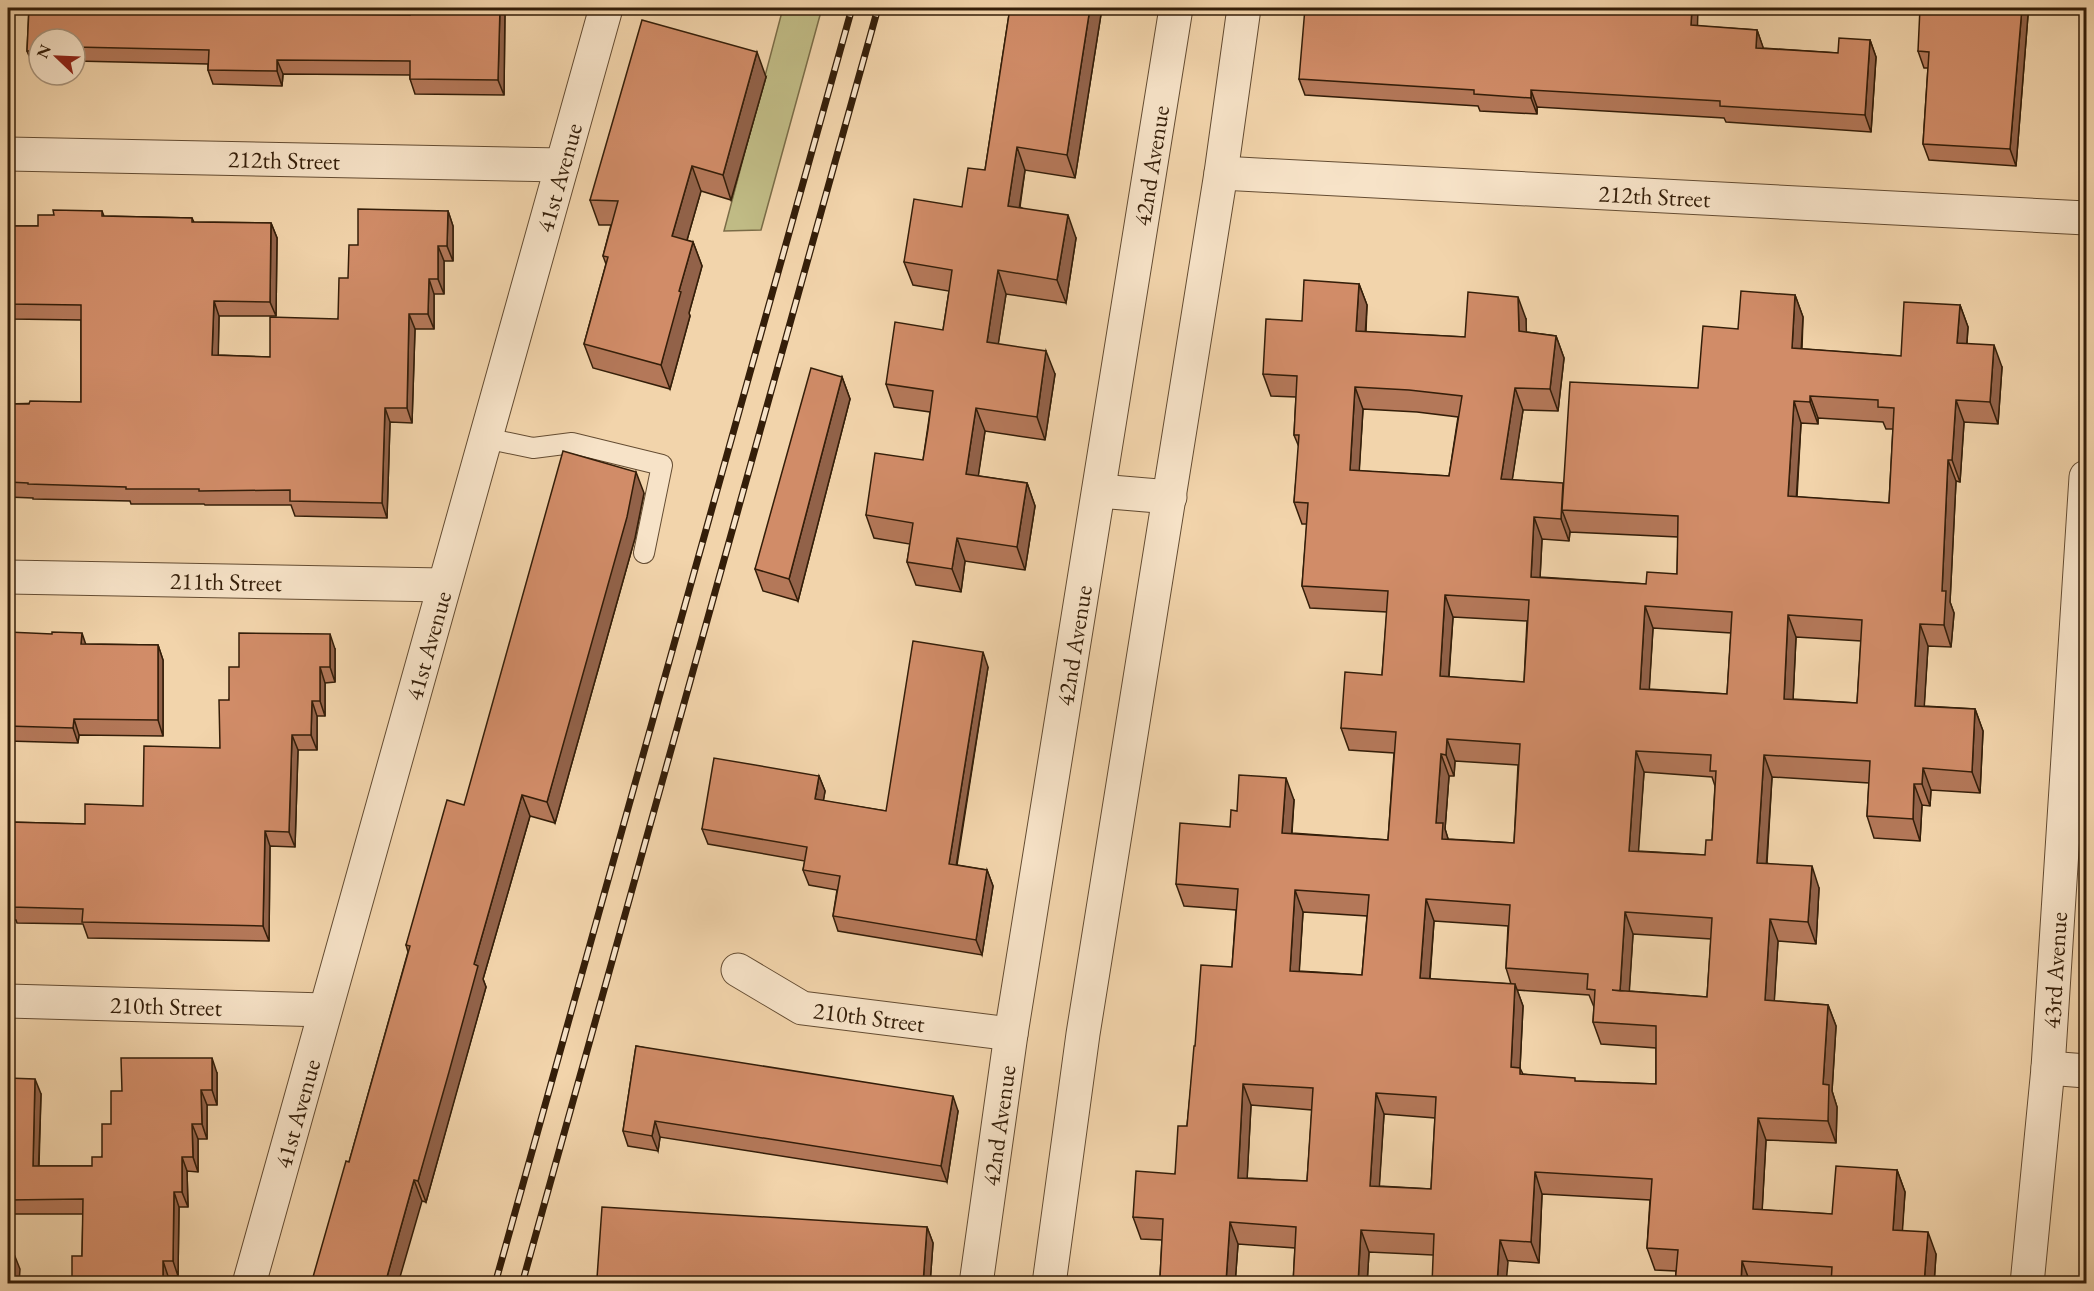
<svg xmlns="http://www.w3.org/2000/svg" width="2094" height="1291" font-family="'EB Garamond',serif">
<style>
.green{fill:#c0bb85;stroke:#7a6c47;stroke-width:1.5}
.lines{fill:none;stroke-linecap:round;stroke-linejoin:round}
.lane-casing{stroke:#644c32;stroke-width:22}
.street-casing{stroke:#644c32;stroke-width:35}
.lane{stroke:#f7e3c8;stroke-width:20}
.street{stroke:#f7e3c8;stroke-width:33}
.rail-casing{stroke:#341e09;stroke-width:7}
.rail{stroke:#f7e3c8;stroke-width:4.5;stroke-dasharray:14;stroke-linecap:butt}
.wall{fill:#b47859;stroke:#341e09;stroke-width:1.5;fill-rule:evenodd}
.shaded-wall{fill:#926249;stroke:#341e09;stroke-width:1.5}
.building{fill:#d18c68;stroke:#341e09;stroke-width:1.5;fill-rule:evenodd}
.labels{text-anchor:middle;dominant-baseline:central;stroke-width:6;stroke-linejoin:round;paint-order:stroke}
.street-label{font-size:24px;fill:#341e09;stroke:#f7e3c8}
</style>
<rect width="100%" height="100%" fill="#f2d4ab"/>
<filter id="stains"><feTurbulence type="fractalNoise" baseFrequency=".00333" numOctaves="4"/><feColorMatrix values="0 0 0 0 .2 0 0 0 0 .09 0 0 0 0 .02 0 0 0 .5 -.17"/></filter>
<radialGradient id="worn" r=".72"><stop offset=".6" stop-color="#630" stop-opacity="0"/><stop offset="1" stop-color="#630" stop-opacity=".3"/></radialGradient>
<path class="green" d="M783 8H822L761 230 724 231Z"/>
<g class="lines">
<defs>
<path id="lane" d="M485 438 533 448 572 443 662 465 644 553"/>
<g id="street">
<path id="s1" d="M8 154 562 165"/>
<path id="s2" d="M1221 173 2086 218"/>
<path d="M1099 491 1170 497"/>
<path id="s3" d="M8 577 443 585"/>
<path id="s4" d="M738 970 802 1008 1011 1034"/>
<path id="s5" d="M8 1001 325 1010"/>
<path d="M2048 1068 2086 1071"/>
<path id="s6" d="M249 1284 606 8"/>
<path id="s7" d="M976 1284 1011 1034 1176 8"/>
<path d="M1049 1284 1083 1034 1221 173 1244 8"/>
<path id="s8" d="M2027 1284 2048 1068 2086 477"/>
</g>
</defs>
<use href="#lane" class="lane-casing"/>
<use href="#street" class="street-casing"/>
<use href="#lane" class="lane"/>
<use href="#street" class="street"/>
<defs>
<path id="rail" d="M495 1284 852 8
M522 1284 878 8"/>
</defs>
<use href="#rail" class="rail-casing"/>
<use href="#rail" class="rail"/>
</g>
<path class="wall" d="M29 8H332L334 14 410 15V9L433 10V8H505L504 95 415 94 410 79V75L283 74 282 86 213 84 208 70V64L75 61V39H39V65H33L27 51Z
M1010 8H1102L1075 178 1025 170 1020 207 1076 238 1066 303 1006 294 998 344 1055 374 1045 440 985 431 978 476 1027 483 1035 506 1025 570 965 561 961 592 916 585 907 562 910 544 874 538 866 515 923 460 930 412 894 407 886 384 943 330 949 291 913 285 904 262 962 207 985 170Z
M1599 11 1697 26 1757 30 1763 48 1838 53 1870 40 1876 57 1871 132 1726 122 1724 118 1537 107V114L1480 111 1478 106 1305 95 1299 79Z
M2028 15 2016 166 1929 160 1923 144 1928 68H1924L1918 51Z
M766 77 731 200 701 191 687 240 693 242 702 266 689 313 690 316 670 389 593 368 584 344 606 264 603 256 611 225H599L590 200Z
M102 211 104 216 192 218 194 222 271 223 277 238 276 316H219L218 355 270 357 338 319 358 245 448 211 453 226V261H444V294H434V329H415L412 423 390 422 387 518 295 516 291 505H205L204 504H131L130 501 33 499V498L8 497V404L81 402V320L11 319 9 315H8V226H38L54 215Z
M1359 284 1367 305 1366 332 1465 337 1526 319V332L1556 336 1564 358 1558 411 1523 410 1512 480 1564 485 1698 388 1738 329 1795 295 1803 317 1802 349 1901 356 1960 305 1968 327 1967 343 2002 367 1998 424 1964 422 1960 482 1956 481 1950 602 1954 613 1951 647 1928 646 1924 706 1975 709 1983 731 1980 793 1931 790 1930 806 1922 805 1920 841 1874 838 1867 816 1869 783 1772 777 1767 863 1819 888 1816 944 1778 941 1774 1001 1828 1005 1836 1026 1832 1091 1837 1107 1836 1143 1766 1140 1762 1210 1832 1214 1897 1170 1905 1192 1902 1230 1936 1254 1934 1284H1765L1750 1282V1284H1675L1676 1271 1655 1270 1647 1248 1650 1200 1542 1194 1539 1263 1433 1255 1369 1252 1367 1284H1293L1295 1248 1238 1244 1235 1284H1162L1160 1278 1162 1240 1141 1239 1133 1217 1175 1174 1187 1126 1195 1046 1232 967 1236 910 1184 906 1176 884 1230 827 1237 811 1294 800 1292 833 1388 840 1394 753 1349 750 1341 728 1382 675 1387 612 1310 608 1302 586 1307 524H1302L1294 502 1299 447 1294 435 1296 397 1271 396 1263 374 1302 321ZM1363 409 1417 412 1458 417 1449 476 1359 471ZM1818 418 1883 422 1886 429H1893L1889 503 1797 497 1801 423 1818 424ZM1570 531V532L1678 537 1677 574 1646 584 1540 577 1542 539 1569 541ZM1453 617 1527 621 1524 682 1449 677ZM1653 628 1731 633 1727 694 1649 689ZM1796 637 1861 641 1857 703 1793 699ZM1455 761 1518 765 1514 843 1448 839 1445 829 1449 776H1454ZM1644 772 1712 777 1715 786 1712 840 1705 855 1638 851ZM1303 912 1367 916 1362 975 1299 971ZM1434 921 1508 926 1506 968 1511 984 1430 979ZM1633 934 1711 939 1707 997 1629 991ZM1517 990 1589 995 1594 1007 1593 1022 1601 1044 1656 1048V1084L1576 1081 1523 1074 1520 1068 1523 1006ZM1251 1105 1312 1110 1307 1181 1247 1178ZM1384 1114 1435 1118 1431 1189 1379 1186Z
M842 377 850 399 798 601 763 591 755 569Z
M644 493 635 538 555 823 530 816 483 979 486 987 456 1093 426 1202 422 1201 349 1162 408 952 406 945 464 805Z
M8 632 86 644 158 645 163 660V736L79 735 78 743 8 741Z
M335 649V682L325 683V716H317V750H298L295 847 270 846 269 941 88 938 83 924 17 923 16 920H8V822L85 824 143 806 220 748 229 700 239 667Z
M988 667 957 865 987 870 993 886 982 955 838 931 833 916 837 890 809 885 803 870 805 861 708 844 702 829 819 776 825 791 823 801 886 811Z
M636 1046 958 1111 947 1182 660 1137 658 1151 628 1146 623 1131Z
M217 1073V1105H207V1139H198V1172L187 1171 188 1207H179L178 1276H168V1284H72L82 1256 83 1214H8V1078L41 1094 39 1166H92L102 1157 122 1091Z
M927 1227 933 1243 930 1284H599L597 1278Z"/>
<path class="shaded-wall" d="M329 8H332L334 13V28L329 14Z
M500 8H505L504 95 498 80Z
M1090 8H1102L1075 178 1067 155Z
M1692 8H1698L1697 42 1691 25Z
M2022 8H2026L2028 15 2016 166 2010 149Z
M1757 30 1763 47 1762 64 1756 48Z
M1870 40 1876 57 1871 132 1865 115Z
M757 52 766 77 731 200 723 175Z
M277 60 283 74 282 86 277 71Z
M1531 90 1537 107V114L1531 98Z
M1017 147 1025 170 1016 229 1008 206Z
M692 166 701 191 681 261 672 236Z
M448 211 453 226V261L447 246Z
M1068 215 1076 238 1066 303 1057 280Z
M271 223 277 238 276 316 270 302Z
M693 242 702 266 689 313 690 316 670 389 661 365 679 291Z
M438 246 444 261V294L438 279Z
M998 270 1006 294 995 365 987 342Z
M429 279 434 294V329L428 314Z
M1359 284 1367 305 1364 353 1356 331Z
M1795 295 1803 317 1800 370 1792 348Z
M1518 297 1526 319 1527 352 1519 331Z
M214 301 219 316 218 370 212 355Z
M1960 305 1968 327 1965 365 1957 343Z
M409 314 415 329 412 423 407 408Z
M1556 336 1564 358 1558 411 1550 389Z
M1994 345 2002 367 1998 424 1990 402Z
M1046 351 1055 374 1045 440 1037 417Z
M842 377 850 399 798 601 789 579Z
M1355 387 1363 409 1358 492 1350 470Z
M1515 388 1523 410 1509 501 1501 479Z
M1810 396 1818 418V424L1810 402Z
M1956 400 1964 422 1960 482 1952 460Z
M1794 401 1801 423 1795 518 1788 496Z
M385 408 390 422 387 518 382 503Z
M976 408 985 431 975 498 966 474Z
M1948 460 1956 481 1950 602 1954 613 1951 647 1944 625 1942 591Z
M636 472 644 493 635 538 555 823 547 802Z
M1027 483 1035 506 1025 570 1017 547Z
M1563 483 1562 510 1570 531 1569 541 1561 519Z
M1534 517 1542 539 1539 598 1531 577Z
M957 538 965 561 961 592 952 569Z
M1445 595 1453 617 1447 698 1440 676Z
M1645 606 1653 628 1648 711 1640 689Z
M1788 615 1796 637 1792 721 1784 699Z
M1920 624 1928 646 1923 727 1915 706Z
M82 633 87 648 81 644Z
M330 634 335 649V682L330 667Z
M158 645 163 660V736L158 720Z
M983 652 988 667 954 879 949 864Z
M320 667 325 683V716L320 701Z
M312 701 317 716V750L311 735Z
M1975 709 1983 731 1980 793 1972 772Z
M74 719 79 735 78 743 73 728Z
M292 735 298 750 295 847 289 832Z
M1447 739 1455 761 1454 776 1446 755Z
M1636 751 1644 772 1637 873 1629 851Z
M1441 754 1449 776 1445 829 1450 845V860L1436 823Z
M1764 755 1772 777 1765 885 1757 863Z
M1923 768 1931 790 1930 806 1922 784Z
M819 776 825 791 821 815 815 799Z
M1286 778 1294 800 1290 855 1282 833Z
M1914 784 1922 805 1920 841 1913 819Z
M522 795 530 816 483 979 486 987 426 1202 418 1181 474 964Z
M265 831 270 846 269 941 263 926Z
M1812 866 1819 888 1816 944 1808 922Z
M987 870 993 886 982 955 976 940Z
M1295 890 1303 912 1298 992 1290 971Z
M1426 899 1434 921 1428 1000 1420 978Z
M1625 912 1633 934 1628 1012 1620 991Z
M1770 919 1778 941 1773 1022 1765 1000Z
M1515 984 1523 1006 1519 1089 1511 1067Z
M1828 1005 1836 1026 1832 1091 1837 1107 1836 1143 1828 1121 1823 1084Z
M212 1058 217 1073V1105L212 1090Z
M35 1079 41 1094 38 1181 33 1166Z
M1243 1084 1251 1105 1246 1200 1238 1178Z
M201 1090 207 1105V1139L202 1124Z
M1376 1093 1384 1114 1378 1208 1370 1186Z
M953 1096 958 1111 947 1182 941 1166Z
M1758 1118 1766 1140 1761 1231 1753 1209Z
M655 1121 660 1137 658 1151 652 1136Z
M192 1124 198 1139V1172L193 1157Z
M182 1157 187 1171 188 1207 182 1192Z
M1897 1170 1905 1192 1901 1252 1893 1230Z
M1535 1172 1542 1194 1539 1263 1531 1242Z
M414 1180 422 1201 398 1284H385Z
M174 1192 179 1207 178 1276 173 1261Z
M1230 1222 1238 1244 1235 1284H1226V1282Z
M927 1227 933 1243 930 1284H923Z
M1361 1230 1369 1252 1367 1284H1358Z
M1928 1232 1936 1254 1934 1284H1924Z
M1500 1240 1508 1262 1506 1284H1497Z
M14 1254 20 1269 19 1284H13Z
M163 1261 168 1276V1284H163Z
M1742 1261 1750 1282V1284H1741Z"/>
<path class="building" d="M29 8H329V14L410 15V9L433 10V8H500L498 80 410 79V61L277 60V71L208 70 209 50 75 47V39H39V51H27Z
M1010 8H1090L1067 155 1017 147 1008 206 1068 215 1057 280 998 270 987 342 1046 351 1037 417 976 408 966 474 1027 483 1017 547 957 538 952 569 907 562 913 523 866 515 875 453 923 460 928 429 933 391 886 384 895 322 943 330 948 298 952 270 904 262 914 199 962 207 968 168 985 170Z
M1305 8H1536L1599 11V8H1692L1691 25 1757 30 1756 48 1838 53 1839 38 1870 40 1865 115 1720 106V101L1531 90V98L1474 94V90L1299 79Z
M1920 8H2022L2010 149 1923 144 1929 52 1918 51Z
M642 20 757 52 723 175 692 166 672 236 693 242 679 291 681 292 661 365 584 344 608 257 603 256 618 201 590 200Z
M358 209 448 211 447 246H438V279H429L428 314H409L407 408H385L382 503 290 501V490L199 491V489H126V487L28 484V483L8 482V404H29L30 401 81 402V305L8 304V226H38V215H54L53 210 102 211V216L192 218V222L271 223 270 302 214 301 212 355 270 357V317L338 319 339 278H348L349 245H358Z
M1304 280 1359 284 1356 331 1465 337 1468 292 1518 297 1519 331 1556 336 1550 389 1515 388 1501 479 1563 483 1561 519 1534 517 1531 577 1646 584 1647 572 1677 574 1678 516 1562 510 1570 382 1698 388 1703 326 1738 329 1741 291 1795 295 1792 348 1901 356 1904 302 1960 305 1957 343 1994 345 1990 402 1956 400 1952 460H1948L1942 591H1946L1944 625 1920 624 1915 706 1975 709 1972 772 1923 768 1922 784H1914L1913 819 1867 816 1870 761 1764 755 1757 863 1812 866 1808 922 1770 919 1765 1000 1828 1005 1823 1084 1829 1085 1828 1121 1758 1118 1753 1209 1832 1214 1836 1166 1897 1170 1893 1230 1928 1232 1924 1284H1831L1832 1267 1742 1261 1741 1284H1675L1678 1250 1647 1248 1652 1179 1535 1172 1531 1242 1500 1240 1497 1284H1432L1434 1234 1361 1230 1358 1284H1293L1296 1227 1230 1222 1226 1282 1160 1278 1163 1219 1133 1217 1136 1171 1175 1174 1178 1126H1187L1194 1046H1195L1201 965 1232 967 1238 889 1176 884 1180 823 1230 827 1231 810 1237 811 1239 775 1286 778 1282 833 1388 840 1396 732 1341 728 1345 672 1382 675 1388 591 1302 586 1308 503 1294 502 1299 435H1294L1297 376 1263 374 1266 319 1302 321ZM1355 387 1409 390 1462 396 1449 476 1350 470ZM1810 396 1878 400V407L1894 408 1889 503 1788 496 1794 401 1810 402ZM1445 595 1529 600 1524 682 1440 676ZM1645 606 1732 612 1727 694 1640 689ZM1788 615 1862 620 1857 703 1784 699ZM1447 739 1520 744 1514 843 1442 839 1443 823H1436L1441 754 1446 755ZM1636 751 1711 755 1710 771H1716L1712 840H1706L1705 855 1629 851ZM1295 890 1369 895 1362 975 1290 971ZM1426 899 1510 905 1506 968 1588 974 1587 989 1595 990 1593 1022 1656 1026V1084L1575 1081V1078L1520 1074V1068L1511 1067 1515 984 1420 978ZM1625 912 1712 918 1707 997 1612 990 1620 991ZM1243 1084 1313 1088 1307 1181 1238 1178ZM1376 1093 1436 1097 1431 1189 1370 1186Z
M811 368 842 377 789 579 755 569Z
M563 451 636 472 627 517 547 802 522 795 474 964 478 966 449 1072 418 1181 414 1180 385 1284H311L346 1161 349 1162 380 1052 410 946 406 945 447 800 464 805Z
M8 632 52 634V632L82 633 81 644 158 645V720L74 719 73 728 8 726Z
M239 633 330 634V667H320V701H312L311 735H292L289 832 265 831 263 926 82 922 83 909 11 907V905H8V822L85 824V804L143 806 144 746 220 748 219 700H229V667H239Z
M913 641 983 652 949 864 987 870 976 940 833 916 840 876 803 870 807 847 702 829 714 758 819 776 815 799 886 811Z
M636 1046 953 1096 941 1166 655 1121 652 1136 623 1131Z
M121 1058H212V1090H201L202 1124H192L193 1157H182V1192H174L173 1261H163V1284H72V1256H82L83 1199 8 1200V1078L35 1079 33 1166H92V1157H102V1124H111V1091H122Z
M602 1207 927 1227 923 1284H693L597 1278Z
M8 1254H14L13 1284H8Z"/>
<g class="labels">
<g class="street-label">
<text stroke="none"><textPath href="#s1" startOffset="276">212th Street</textPath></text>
<text stroke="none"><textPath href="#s7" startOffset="1132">42nd Avenue</textPath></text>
<text stroke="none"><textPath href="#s6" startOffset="1149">41st Avenue</textPath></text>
<text stroke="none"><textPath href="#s2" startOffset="434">212th Street</textPath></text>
<text stroke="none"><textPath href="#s3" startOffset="218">211th Street</textPath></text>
<text stroke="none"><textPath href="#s6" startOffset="663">41st Avenue</textPath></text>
<text stroke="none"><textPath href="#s7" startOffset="646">42nd Avenue</textPath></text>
<text stroke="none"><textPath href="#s8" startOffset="315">43rd Avenue</textPath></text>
<text stroke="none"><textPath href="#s5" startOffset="158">210th Street</textPath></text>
<text stroke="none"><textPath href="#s4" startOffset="142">210th Street</textPath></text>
<text stroke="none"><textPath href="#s6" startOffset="177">41st Avenue</textPath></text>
<text stroke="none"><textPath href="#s7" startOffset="160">42nd Avenue</textPath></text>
</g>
</g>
<rect width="2094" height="1291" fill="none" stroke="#f2d4ab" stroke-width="30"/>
<rect x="9" y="9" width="2076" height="1273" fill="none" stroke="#341e09" stroke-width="3"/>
<rect x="15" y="15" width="2064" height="1261" fill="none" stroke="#341e09" stroke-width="1.5"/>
<g transform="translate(57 57) rotate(293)"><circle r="28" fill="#f7e3c8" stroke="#a9947c" stroke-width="1.5"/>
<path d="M0-4.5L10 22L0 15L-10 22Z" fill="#8f2418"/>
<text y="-9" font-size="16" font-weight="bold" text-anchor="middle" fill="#341e09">N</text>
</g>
<rect width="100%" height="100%" filter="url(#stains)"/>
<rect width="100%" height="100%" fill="url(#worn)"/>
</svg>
